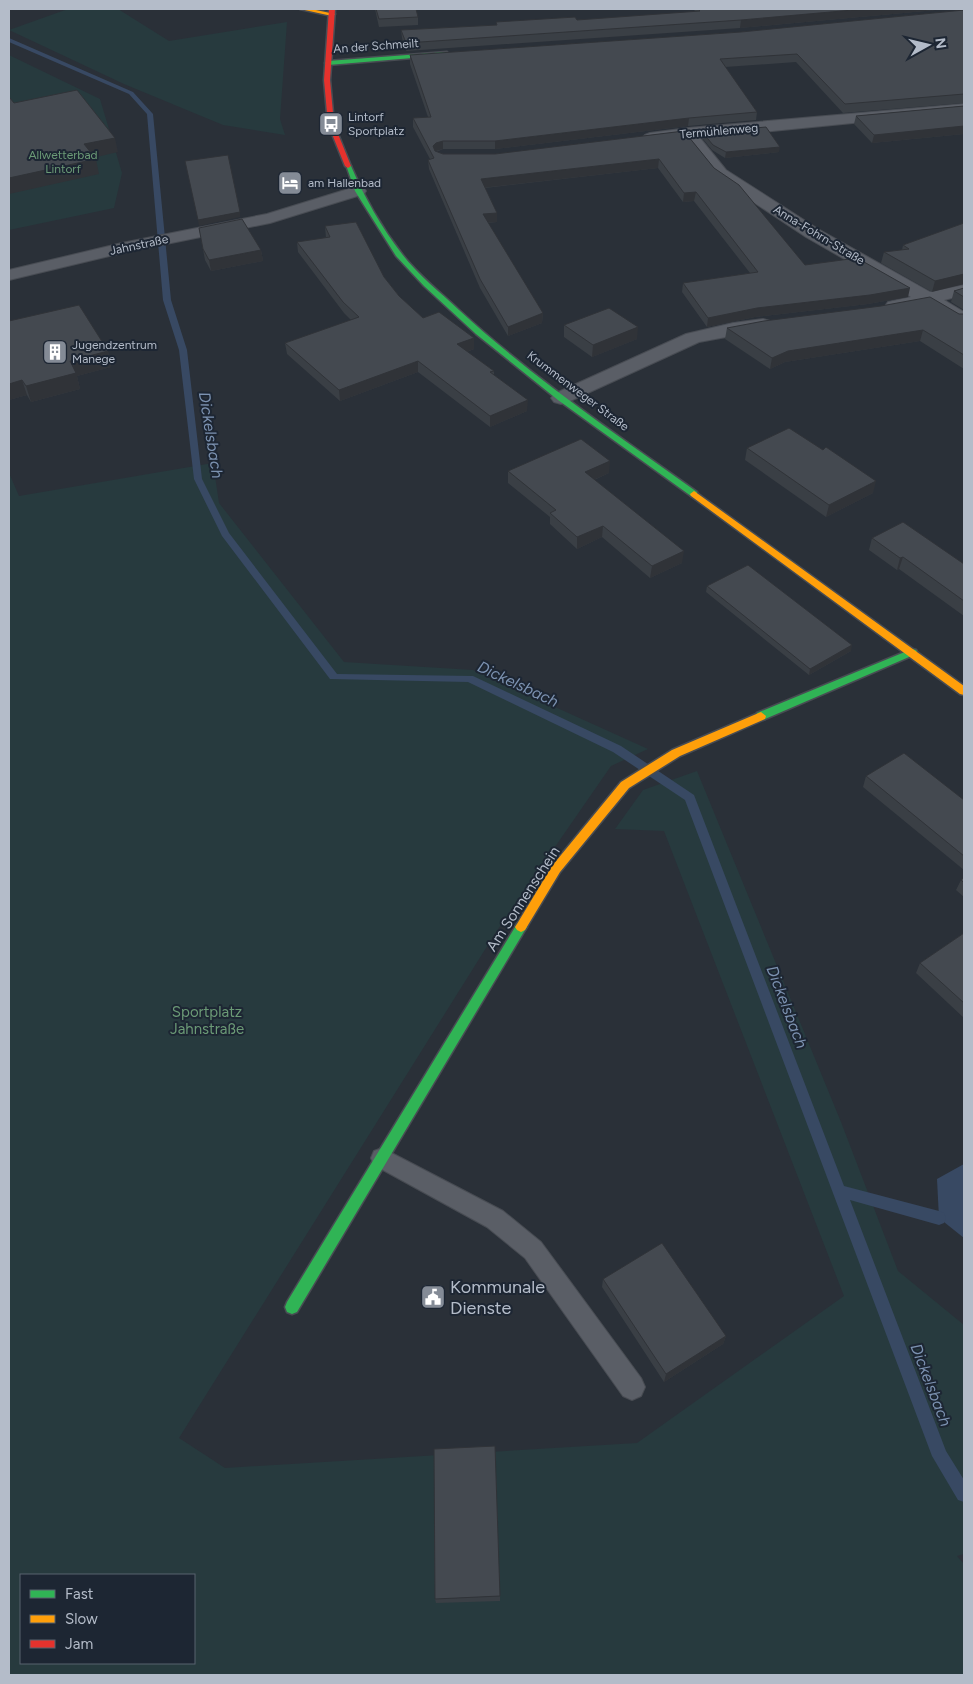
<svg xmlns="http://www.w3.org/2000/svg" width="973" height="1684" font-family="Figtree,sans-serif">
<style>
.green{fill:#273a3e;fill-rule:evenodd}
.water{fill:#384963}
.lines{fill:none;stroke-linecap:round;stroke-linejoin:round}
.stream{fill:#384963;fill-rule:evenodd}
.lane-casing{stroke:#484c53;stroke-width:2}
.street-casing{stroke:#484c53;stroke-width:2}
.fast-casing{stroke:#484c53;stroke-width:3}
.slow-casing{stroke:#484c53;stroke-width:3}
.jam-casing{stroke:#484c53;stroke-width:3}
.lane{fill:#5a5e66;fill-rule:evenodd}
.street{fill:#5a5e66;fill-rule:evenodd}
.fast{fill:#30b455;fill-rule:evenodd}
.slow{fill:#ff9f0a;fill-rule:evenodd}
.jam{fill:#e5322d;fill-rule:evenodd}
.wall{fill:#3a3f45}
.shaded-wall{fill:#303338}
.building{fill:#444950;stroke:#303338}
.labels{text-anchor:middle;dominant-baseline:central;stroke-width:4;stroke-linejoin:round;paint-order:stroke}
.far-street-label{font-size:12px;fill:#b4bcc9;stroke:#1d2633}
.far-poi-label{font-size:12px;fill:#b4bcc9;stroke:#1d2633;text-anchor:start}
.far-park-label{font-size:12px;fill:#6b9a76;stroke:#1d2633}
.street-label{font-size:15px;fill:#b4bcc9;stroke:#1d2633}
.park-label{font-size:15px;fill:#6b9a76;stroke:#1d2633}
.water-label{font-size:16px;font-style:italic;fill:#7c92b1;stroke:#1d2633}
.near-poi-label{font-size:18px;fill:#b4bcc9;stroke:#1d2633;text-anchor:start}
</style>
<rect width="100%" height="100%" fill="#2a3038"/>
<path class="green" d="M68 9H118L169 41 287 22 280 119 285 135 223 125 124 84 9 30Z
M9 55 100 99 122 173 114 208 9 230Z
M213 463 219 503 344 662 473 670 648 749 611 766 496 932 179 1438 225 1468 637 1443 844 1296 664 831 615 829 643 790 697 771 841 1122 898 1271 964 1325V1554L957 1556 964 1564V1675H9V473L19 496ZM21 1575H194V1663H21Z"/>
<path class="water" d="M964 1164V1238L939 1218 937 1179Z"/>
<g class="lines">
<path class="stream" d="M9 38 133 92 153 114 171 300 187 350 202 479 229 533 337 674 473 676 621 746 694 795 844 1186 939 1211 944 1213 946 1218 944 1223 939 1225 850 1200 946 1451 964 1480V1502L958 1500 932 1456 685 800 613 752 468 682 330 679 222 536 194 479 179 350 163 300 147 114 129 94 9 42Z"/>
<defs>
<path id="lane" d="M382 1148 503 1211 541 1242 641 1378 645 1387 641 1396 632 1400 623 1396 525 1258 487 1227 374 1165 371 1158 374 1151Z"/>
<path id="street" d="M964 104V112L700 138 726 170 818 229 930 292 964 285V295L944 300 964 312V325L957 323 925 304 894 311 888 310 885 306 888 302 911 297 806 237 714 176 685 139 650 143 645 141 642 138 645 135 650 133 688 128Z
M358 186 364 188 366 191 364 194 270 223 122 253 9 280V270L122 243 267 214Z
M763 319 770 321 772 325 770 329 699 342 568 402 561 404 554 402 551 398 554 394 686 334 733 323Z"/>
<path id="fast" d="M447 52 449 55 328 65 325 63 328 61Z
M346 165 351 166C364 197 382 228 402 254 418 275 440 292 459 310 533 378 616 434 697 492V496H691L558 400 476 334 424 286 396 256 355 191Z
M912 649 916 650 917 652 916 654 765 719 761 720 756 716 757 713Z
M521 922 525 924 527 927 525 930 297 1312 292 1314 287 1312 285 1307 287 1302 517 924Z"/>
<path id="slow" d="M300 9H311L335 14 332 16Z
M694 491 964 686V695L960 694 691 496 690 494Z
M761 712 766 716 765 719 680 756 629 788 560 872 525 930 521 932 517 930 515 927 517 924 552 866 621 782 672 750Z"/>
<path id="jam" d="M329 9H335L330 80 334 124 351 166 348 168 345 166 328 124 324 80Z"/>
</defs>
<use href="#lane" class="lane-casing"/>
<use href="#street" class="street-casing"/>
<use href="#fast" class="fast-casing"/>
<use href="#slow" class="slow-casing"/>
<use href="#jam" class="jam-casing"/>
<use href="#lane" class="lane"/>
<use href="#street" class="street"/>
<use href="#fast" class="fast"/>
<use href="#slow" class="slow"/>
<use href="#jam" class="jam"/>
</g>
<path class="wall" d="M375 9H416L418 17V25L379 27Z
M695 9H947L740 28 406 51 402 38 401 30 496 25V22L577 20 694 12Z
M964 10V103L843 113 796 62 725 67 757 112 756 120 688 126 495 149H443L436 152 443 154H495L684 131 714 168 805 265 908 297 868 304 755 317 707 327 682 292 683 283 750 273 694 201 683 202 658 168 485 188 497 213V222L488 223 543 313 542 323 508 336 480 288 429 169 428 160 430 159 413 127V118L428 117 410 64V55L741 32Z
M964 106V134L872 143 854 124 856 116Z
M703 133 779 152 725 158 712 150 703 139Z
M964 223 932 292 881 263 884 252 902 250 903 245Z
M325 226 384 277 399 296 423 318 474 349 467 352 494 371V375L527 411 490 427 418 372 340 401 287 354 285 343 351 320 344 313 298 252 297 242 326 238Z
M199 228 261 250 263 261 211 271 205 260Z
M964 288V310L951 302 954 291Z
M959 314H964V369L920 341 785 362 770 369 725 339 727 328Z
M9 321 108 351 111 367 77 376 80 389 31 402 27 395 9 400Z
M564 325 637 339 592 357 564 337Z
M747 448 823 450 873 493 826 517 745 460Z
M508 471 609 473 594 480 682 563 650 578 602 537 577 549 550 524V517L508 483Z
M872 538 964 564V616L899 569 897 570 869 550Z
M707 586 851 651 809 675 706 592Z
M866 776 964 800V870L863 787Z
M964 877V897L956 890 961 880Z
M964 933V1018L916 973 920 963Z
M603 1279 726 1336 723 1344 664 1382 602 1287Z
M500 1596V1601L436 1603 435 1599Z"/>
<path class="shaded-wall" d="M864 9H947L740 28 741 20Z
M689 118 688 126 495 149V141Z
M964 126V134L872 143 874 135Z
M115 138 118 152 88 159 84 144Z
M443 141V149L436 151 433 155V146L436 143Z
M780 147 779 152 725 158 726 152Z
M96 159 99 174 9 194V178Z
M659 159 658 168 481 188V179Z
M696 192 694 201 683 202 684 193Z
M240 212V217L199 226 198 220Z
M497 213V222L483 223V214Z
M261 250 263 261 211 271 209 260Z
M964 274V284L932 292 935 281Z
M910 288 908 297 868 304 755 317 707 327 708 318 757 308Z
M543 313 542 323 508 336V327Z
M638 327 637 339 592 357 593 345Z
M923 330 920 341 785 362 770 369 772 358 788 351Z
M474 338V349L458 355 457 344Z
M108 351 111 367 77 376 80 389 31 402 26 386 70 361Z
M418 361V372L340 401 339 390Z
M22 380 27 395 9 400V384Z
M528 400 527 411 490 427V416Z
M610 461 609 473 584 484 585 472Z
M876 481 873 493 826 517 829 505Z
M603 526 602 537 577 549V537Z
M684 551 682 563 650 578 652 566Z
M903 557 899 569 897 570 900 558Z
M852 645 851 651 809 675 810 669Z
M726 1336 723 1344 664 1382 666 1374Z"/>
<path class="building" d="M376 9H416L418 17 379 19Z
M698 9H864L741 20 406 43 401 30 497 25 496 22 575 17 577 20 700 11Z
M964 10V94L845 104 797 54 720 59 757 112 689 118 495 141H443L436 143 433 146 435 151 443 154H495L684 131 714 168 739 185 805 265 857 258 910 288 870 295 757 308 708 318 683 283 758 272 696 192 684 193 659 159 481 179 497 213 483 214 543 313 508 327 480 279 428 160 434 158 413 118 431 117 410 55 741 32Z
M77 90 115 138 84 144 96 159 9 178V98H10L14 103Z
M964 106V126L874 135 856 116Z
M766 127 780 147 726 152 713 145 703 133Z
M228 155 240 212 198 220 185 161Z
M242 219 261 250 209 260 203 249 199 228Z
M356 222 384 277 399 296 423 318 439 312 474 338 457 344 494 371 490 372 528 400 490 416 418 361 339 390 285 343 359 317 343 302 297 242 330 237 325 226Z
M964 223V274L935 281 884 252 909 249 903 245Z
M964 288V297L954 291Z
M930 297 959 314H964V355L923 330 788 351 772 358 727 328 764 321 881 306Z
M79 305 108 351 70 361 76 373 26 386 22 380 9 384V321Z
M609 308 638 327 593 345 564 325Z
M789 428 823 450 826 447 876 481 829 505 747 448Z
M581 439 610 461 585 472 684 551 652 566 603 526 577 537 550 513 556 510 508 471Z
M903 522 964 564V601L903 557 900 558 872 538Z
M748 565 852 645 810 669 707 586Z
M904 753 964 800V856L866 776Z
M964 877V883L961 880Z
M964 933V1003L920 963Z
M662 1243 726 1336 666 1374 603 1279Z
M495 1446 500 1596 435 1599 434 1449Z"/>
<defs>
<symbol id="bus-square" viewBox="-11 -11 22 22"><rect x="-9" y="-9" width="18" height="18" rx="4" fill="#848b96" stroke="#1d2633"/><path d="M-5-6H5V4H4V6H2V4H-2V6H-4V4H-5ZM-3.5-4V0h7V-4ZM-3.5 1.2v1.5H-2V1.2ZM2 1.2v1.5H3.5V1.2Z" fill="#fff"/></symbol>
<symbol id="hotel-square" viewBox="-11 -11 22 22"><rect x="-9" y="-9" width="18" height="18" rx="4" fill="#848b96" stroke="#1d2633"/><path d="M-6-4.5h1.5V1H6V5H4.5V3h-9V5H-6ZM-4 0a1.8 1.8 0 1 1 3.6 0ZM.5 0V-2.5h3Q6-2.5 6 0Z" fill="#fff"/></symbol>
<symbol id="building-square" viewBox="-11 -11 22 22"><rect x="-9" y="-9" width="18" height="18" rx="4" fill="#848b96" stroke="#1d2633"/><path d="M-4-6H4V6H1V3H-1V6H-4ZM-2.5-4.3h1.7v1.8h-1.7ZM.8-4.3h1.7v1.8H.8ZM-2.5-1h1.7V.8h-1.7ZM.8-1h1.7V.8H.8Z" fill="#fff"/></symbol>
<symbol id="civic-square" viewBox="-11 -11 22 22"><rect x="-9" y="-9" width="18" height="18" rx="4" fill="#848b96" stroke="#1d2633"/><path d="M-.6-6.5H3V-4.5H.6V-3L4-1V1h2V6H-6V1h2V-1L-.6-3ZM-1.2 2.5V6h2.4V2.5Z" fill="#fff"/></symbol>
</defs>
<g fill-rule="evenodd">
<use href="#bus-square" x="317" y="110" width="28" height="28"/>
<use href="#hotel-square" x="276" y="169" width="28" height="28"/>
<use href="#building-square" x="41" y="338" width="28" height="28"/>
<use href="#civic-square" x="419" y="1283" width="28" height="28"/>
</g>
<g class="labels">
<g class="far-street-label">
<text transform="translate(376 46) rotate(-4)">An der Schmeilt</text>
<text transform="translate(719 131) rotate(-5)">Termühlenweg</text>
<text transform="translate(819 235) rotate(31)">Anna-Fohrn-Straße</text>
<text transform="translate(139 245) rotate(-12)">Jahnstraße</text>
<text transform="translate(578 391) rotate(37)">Krummenweger Straße</text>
</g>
<g class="far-poi-label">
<text x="348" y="117">Lintorf<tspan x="348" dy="14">Sportplatz</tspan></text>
<text x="308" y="183">am Hallenbad</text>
<text x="72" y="345">Jugendzentrum<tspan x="72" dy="14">Manege</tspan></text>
</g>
<g class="far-park-label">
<text x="63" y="155">Allwetterbad<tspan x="63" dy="14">Lintorf</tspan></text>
</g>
<g class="street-label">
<text transform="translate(523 899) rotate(-57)">Am Sonnenschein</text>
</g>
<g class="park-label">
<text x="207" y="1012">Sportplatz<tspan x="207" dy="17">Jahnstraße</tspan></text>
</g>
<g class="water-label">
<text transform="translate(211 435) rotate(81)">Dickelsbach</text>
<text transform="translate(518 684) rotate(25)">Dickelsbach</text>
<text transform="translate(787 1007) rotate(69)">Dickelsbach</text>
<text transform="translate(931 1385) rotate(69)">Dickelsbach</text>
</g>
<g class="near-poi-label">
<text x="450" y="1287">Kommunale<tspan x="450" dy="21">Dienste</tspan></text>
</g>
</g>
<rect width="973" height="1684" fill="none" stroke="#b4bcc9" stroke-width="20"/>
<rect x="20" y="1574" width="175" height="90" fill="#1d2633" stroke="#59626f"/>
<rect x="30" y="1590" width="25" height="8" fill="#30b455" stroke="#59626f"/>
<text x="65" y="1599" font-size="15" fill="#b4bcc9">Fast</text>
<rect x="30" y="1615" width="25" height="8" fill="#ff9f0a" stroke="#59626f"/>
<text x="65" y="1624" font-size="15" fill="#b4bcc9">Slow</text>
<rect x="30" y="1640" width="25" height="8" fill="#e5322d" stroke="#59626f"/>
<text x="65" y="1649" font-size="15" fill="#b4bcc9">Jam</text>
<g transform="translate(928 45) rotate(82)" stroke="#1d2633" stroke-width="4" paint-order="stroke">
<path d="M0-4L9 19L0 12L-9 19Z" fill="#b4bcc9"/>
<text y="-8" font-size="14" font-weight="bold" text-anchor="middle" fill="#b4bcc9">N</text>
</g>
</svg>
